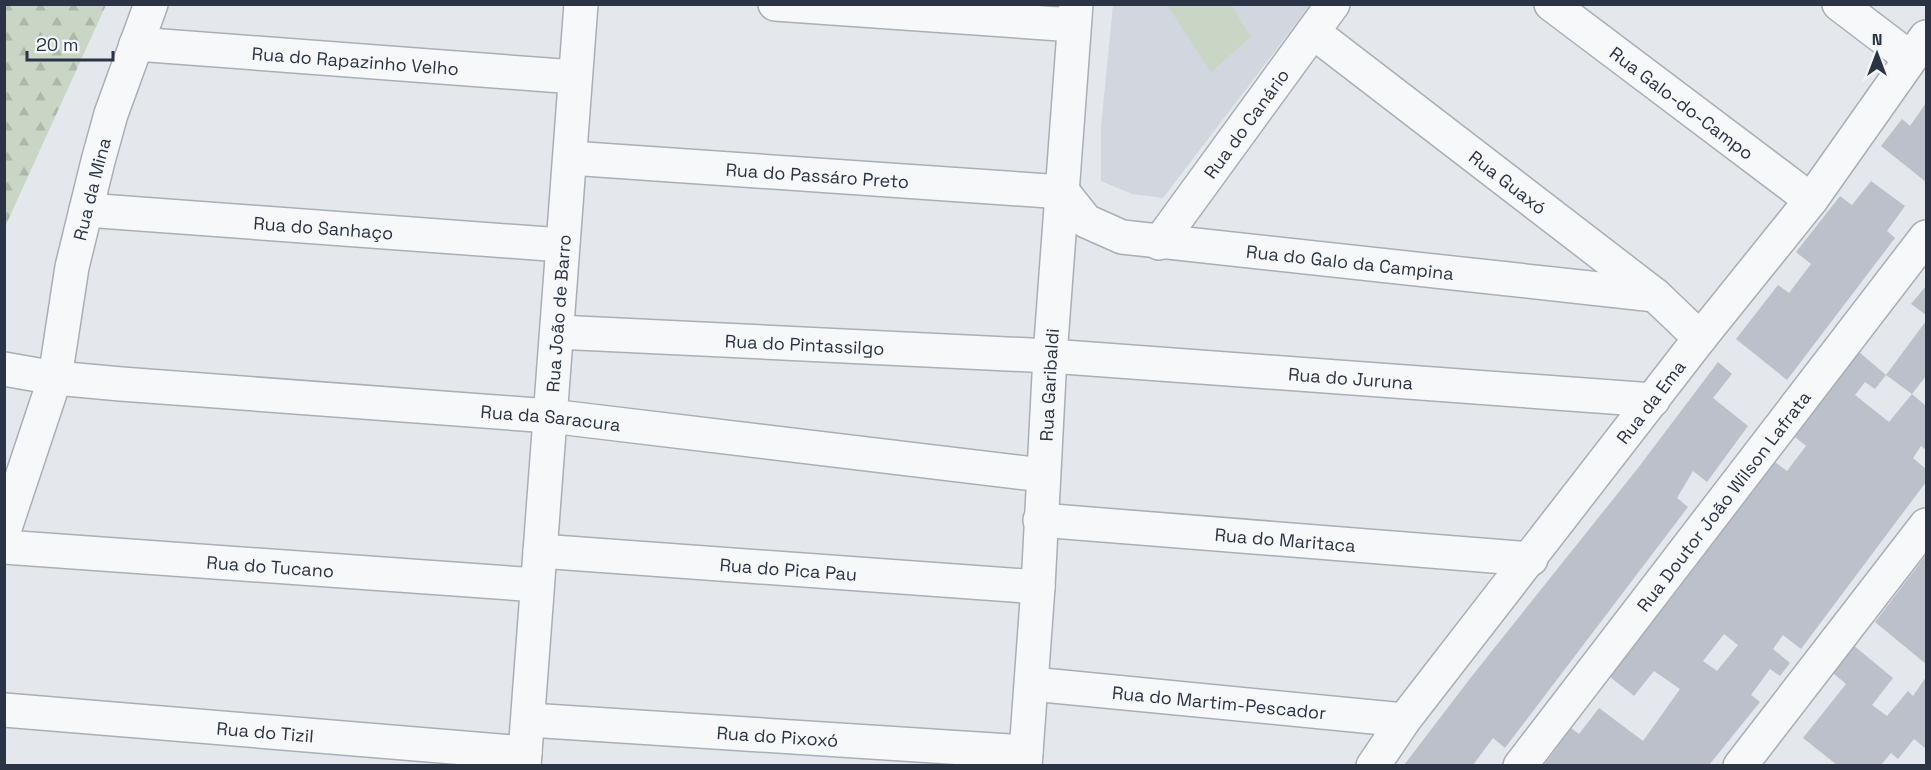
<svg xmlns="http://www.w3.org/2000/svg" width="1931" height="770" font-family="'Space Grotesk',sans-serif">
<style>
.built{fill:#d2d6de}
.forest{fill:url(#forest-firs)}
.pitch{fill:#c9d6c5}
.building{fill:#bbc0ca;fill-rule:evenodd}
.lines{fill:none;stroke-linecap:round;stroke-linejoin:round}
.street-casing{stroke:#a9aeb7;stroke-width:36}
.street{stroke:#f7f8fa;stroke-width:33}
.labels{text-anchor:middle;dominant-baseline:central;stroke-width:4.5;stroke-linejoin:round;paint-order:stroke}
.street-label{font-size:18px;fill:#2b3445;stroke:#f4f6f9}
</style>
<defs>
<pattern id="forest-firs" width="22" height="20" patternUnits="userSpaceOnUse" patternTransform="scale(1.5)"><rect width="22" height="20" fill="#c9d6c5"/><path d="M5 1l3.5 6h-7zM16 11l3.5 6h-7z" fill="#adb8ab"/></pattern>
</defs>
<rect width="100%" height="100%" fill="#e4e7ec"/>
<path class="built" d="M1113 5H1310L1163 198 1132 194 1101 181V127Z"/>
<path class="forest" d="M5 4 106 5 5 227 4 5Z"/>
<path class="pitch" d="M1167 5H1231L1251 37 1211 72Z"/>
<path class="building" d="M1926 103V182L1881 146 1902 119 1910 126Z
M1871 181 1905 206 1887 231 1895 238 1787 380 1736 339 1778 285 1789 293 1811 264 1796 252 1840 196 1852 205Z
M1926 286V315L1911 304Z
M1926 321V376L1912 394 1926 406V450L1921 446 1913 458 1926 469V482L1801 649 1783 635 1773 649 1790 663 1780 676 1770 669 1751 695 1760 702 1709 765H1544L1571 728 1579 734 1599 708 1643 741 1680 689 1654 671 1634 696 1609 676 1673 596 1775 462 1787 471 1806 446 1795 437 1859 352 1886 375 1875 389 1865 382 1855 395 1889 422 1912 394 1886 375ZM1724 634 1738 645 1717 671 1703 661Z
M1718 362 1732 374 1713 398 1748 426 1707 482 1693 471 1677 498 1688 507 1505 748 1493 738 1473 765H1404L1472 676 1638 468Z
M1926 555V664L1875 622Z
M1853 645 1893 678 1872 705 1887 716 1908 691 1913 696 1926 677V749L1914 739 1898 759 1891 753 1881 765H1837L1803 738 1846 684 1833 673Z"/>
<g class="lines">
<defs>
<g id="street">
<path d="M775 4 1074 25"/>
<path id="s1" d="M1551 4 1811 200"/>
<path d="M1839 4 1910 58"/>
<path id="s2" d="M1313 32 1655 295 1700 338"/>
<path id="s3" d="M136 44 575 77"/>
<path id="s4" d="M570 158 1063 192 1086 221 1122 237 1655 295"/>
<path id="s5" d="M86 210 562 245"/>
<path id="s6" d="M1159 243 1333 4"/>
<path id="s7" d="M557 332 1050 356 1653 400"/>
<path id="s8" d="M4 369 55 378 121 384 550 416 1043 475"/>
<path id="s9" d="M1040 520 1531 559"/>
<path id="s10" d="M4 531 55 378 72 267 98 161 111 114 151 4"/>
<path id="s11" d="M4 547 537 585"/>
<path id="s12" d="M540 551 1038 587"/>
<path id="s13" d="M1032 684 1404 720"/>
<path id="s14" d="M4 710 525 753"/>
<path id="s15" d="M529 720 1026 752"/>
<path id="s16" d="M524 766 581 4"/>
<path id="s17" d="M1025 766 1038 587 1050 356 1076 4"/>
<path id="s18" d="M1373 766 1404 720 1700 338 1811 200 1926 37"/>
<path id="s19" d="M1520 766 1926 237"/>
<path d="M1740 766 1926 525"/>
</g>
</defs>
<use href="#street" class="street-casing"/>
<use href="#street" class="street"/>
</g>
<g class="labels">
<g class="street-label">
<text stroke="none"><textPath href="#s3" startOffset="220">Rua do Rapazinho Velho</textPath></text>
<text stroke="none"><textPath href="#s1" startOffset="164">Rua Galo-do-Campo</textPath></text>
<text stroke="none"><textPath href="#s6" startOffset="148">Rua do Canário</textPath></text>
<text stroke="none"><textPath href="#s4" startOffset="248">Rua do Passáro Preto</textPath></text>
<text stroke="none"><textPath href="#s2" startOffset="246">Rua Guaxó</textPath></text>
<text stroke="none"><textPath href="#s10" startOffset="354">Rua da Mina</textPath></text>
<text stroke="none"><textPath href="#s5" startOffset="238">Rua do Sanhaço</textPath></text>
<text stroke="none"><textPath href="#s4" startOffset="800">Rua do Galo da Campina</textPath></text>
<text stroke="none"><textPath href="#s16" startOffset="454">Rua João de Barro</textPath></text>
<text stroke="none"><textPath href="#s7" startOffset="248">Rua do Pintassilgo</textPath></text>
<text stroke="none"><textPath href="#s7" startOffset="795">Rua do Juruna</textPath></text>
<text stroke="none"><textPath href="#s17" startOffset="382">Rua Garibaldi</textPath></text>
<text stroke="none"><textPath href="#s18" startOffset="458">Rua da Ema</textPath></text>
<text stroke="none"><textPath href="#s8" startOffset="549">Rua da Saracura</textPath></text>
<text stroke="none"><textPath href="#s19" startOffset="334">Rua Doutor João Wilson Lafrata</textPath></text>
<text stroke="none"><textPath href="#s9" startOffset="246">Rua do Maritaca</textPath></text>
<text stroke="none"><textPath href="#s11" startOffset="267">Rua do Tucano</textPath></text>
<text stroke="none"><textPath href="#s12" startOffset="249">Rua do Pica Pau</textPath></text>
<text stroke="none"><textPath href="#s13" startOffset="188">Rua do Martim-Pescador</textPath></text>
<text stroke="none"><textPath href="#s14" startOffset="262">Rua do Tizil</textPath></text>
<text stroke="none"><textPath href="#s15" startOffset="249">Rua do Pixoxó</textPath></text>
</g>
</g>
<rect width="1931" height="770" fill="none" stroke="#2b3445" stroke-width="12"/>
<g transform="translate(1877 54)" stroke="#f4f6f9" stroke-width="4.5" paint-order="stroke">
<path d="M0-4.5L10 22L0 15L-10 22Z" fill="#2b3445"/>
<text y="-9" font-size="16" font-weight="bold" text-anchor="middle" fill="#2b3445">N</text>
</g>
<path d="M27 51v9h86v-9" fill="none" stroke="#2b3445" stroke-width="3"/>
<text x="36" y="51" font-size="18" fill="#2b3445" stroke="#f4f6f9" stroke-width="4.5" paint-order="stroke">20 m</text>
</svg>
